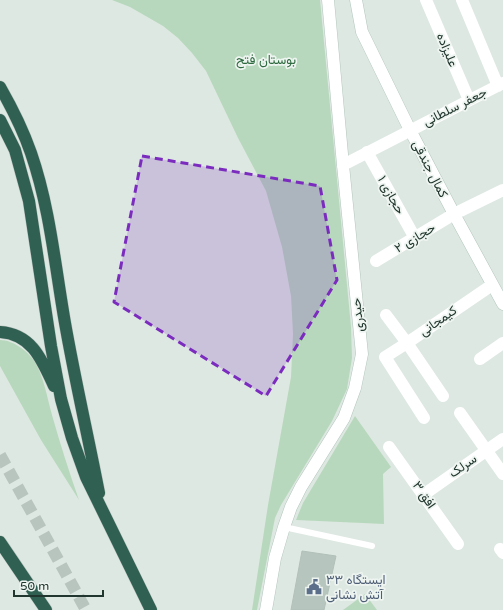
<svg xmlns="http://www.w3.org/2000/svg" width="503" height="610" font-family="'Varela Round',Vazirmatn,sans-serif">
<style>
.green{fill:#b8d8bd}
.building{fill:#b6c5be;stroke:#b1c1b9}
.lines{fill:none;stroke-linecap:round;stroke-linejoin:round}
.highway-tunnel{stroke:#b8c4be;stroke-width:12;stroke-dasharray:12 6;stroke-linecap:butt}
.secondary-casing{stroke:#b2c7bd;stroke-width:13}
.highway-casing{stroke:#bcc3c0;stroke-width:13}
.lane{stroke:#fff;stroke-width:6}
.street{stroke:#fff;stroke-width:12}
.secondary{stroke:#fff;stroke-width:12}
.highway{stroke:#2f6051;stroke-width:12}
.marked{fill:#7b2cbf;fill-opacity:0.2;stroke:#7b2cbf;stroke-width:3;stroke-dasharray:8 5;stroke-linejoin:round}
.labels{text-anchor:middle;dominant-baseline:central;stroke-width:3.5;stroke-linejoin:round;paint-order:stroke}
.street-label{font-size:13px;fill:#21362e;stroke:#eef5f1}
.park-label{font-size:13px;fill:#2e6a3f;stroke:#eef5f1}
.service-label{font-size:13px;fill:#4e5e75;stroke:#eef5f1;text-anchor:start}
</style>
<rect width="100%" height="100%" fill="#dee8e2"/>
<path class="green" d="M112 0H320L351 327 352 358 347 389 332 421 281 505 275 518 257 610H252L268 505 291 377 293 334 291 296 282 247 266 191 238 138 206 71 192 53 178 38 163 26 130 7Z
M0 340C13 340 28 351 35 362 44 378 47 397 52 415 60 443 69 472 79 500L41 440 0 366Z
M355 416 391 467 383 474 384 524 296 520 303 503Z
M365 594 377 610H343Z"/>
<path class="building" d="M302 551 336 556 324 610H291Z"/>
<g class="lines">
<path class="highway-tunnel" d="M0 455 86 610"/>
<defs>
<path id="secondary" d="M356 0 362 32 410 130 454 214 503 304
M266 610 275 558 284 527 291 507 301 487 344 418 355 388 362 354 343 165 328 0"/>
<path id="highway" d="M0 87C12 108 23 130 31 153 50 208 55 266 65 323 75 380 88 436 99 493
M0 120 15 150 29 201 51 346 61 399 72 438 86 477 151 610
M0 332C32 334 42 360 54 386
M0 542 46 610"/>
</defs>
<use href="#secondary" class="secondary-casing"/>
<use href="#highway" class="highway-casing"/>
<path class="lane" d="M284 527 372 546"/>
<path class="street" d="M426 0 469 100
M462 0 498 86
M367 152 415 238
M343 165 503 83
M376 261 454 214 503 190
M386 315 407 343 443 396
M480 359 503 343
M460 413 503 474
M424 418 385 357 407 343 492 285
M389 447 458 544
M423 495 503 439
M500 549 503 553"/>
<use href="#secondary" class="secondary"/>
<use href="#highway" class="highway"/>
</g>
<path class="marked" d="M142 156 320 186 337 280 266 396 114 302Z"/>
<defs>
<symbol id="civic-bare" viewBox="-9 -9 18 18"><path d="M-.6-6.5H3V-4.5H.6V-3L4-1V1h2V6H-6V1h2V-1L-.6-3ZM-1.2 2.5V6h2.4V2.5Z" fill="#5c6f8a" stroke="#eef5f1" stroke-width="2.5" paint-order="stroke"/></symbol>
</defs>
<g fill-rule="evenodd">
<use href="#civic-bare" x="303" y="576" width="22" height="22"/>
</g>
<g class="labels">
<g class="street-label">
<text transform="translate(447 50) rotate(67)">علیزاده</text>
<text transform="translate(455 107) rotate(-27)">جعفر سلطانی</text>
<text transform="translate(430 169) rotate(63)">کمال جندقی</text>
<text transform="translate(391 195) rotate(61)">حجازی ۱</text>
<text transform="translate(415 238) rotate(-31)">حجازی ۲</text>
<text transform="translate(358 315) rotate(-96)">حیدری</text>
<text transform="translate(438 321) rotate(-35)">کیمجانی</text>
<text transform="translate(463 466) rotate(-35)">سرلک</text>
<text transform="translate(424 495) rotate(55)">افق ۳</text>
</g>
<g class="park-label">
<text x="266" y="60">بوستان فتح</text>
</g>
<g class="service-label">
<text x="326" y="580">ایستگاه ۳۳<tspan x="326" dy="15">آتش نشانی</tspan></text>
</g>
</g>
<path d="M14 590v6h89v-6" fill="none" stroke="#21362e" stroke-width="2"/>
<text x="20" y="590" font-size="12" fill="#21362e" stroke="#eef5f1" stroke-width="3" paint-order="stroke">50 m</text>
</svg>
